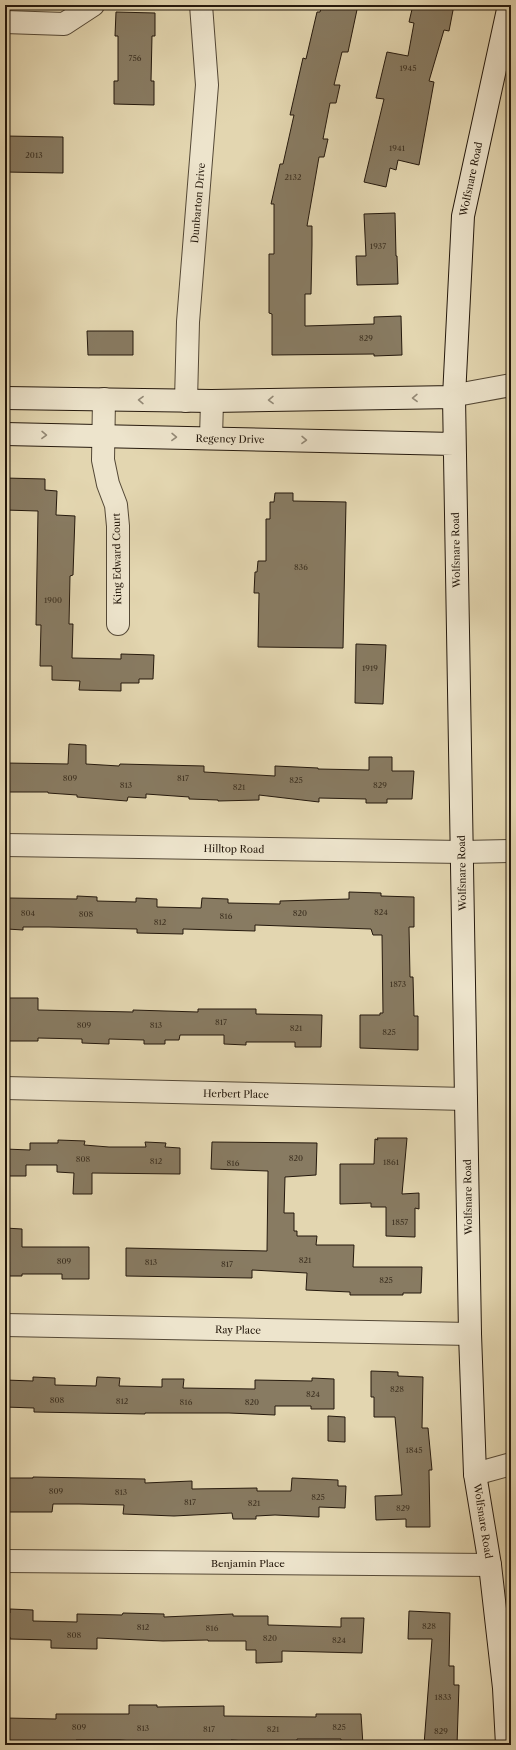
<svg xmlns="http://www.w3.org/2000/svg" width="516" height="1750" font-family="'Libre Caslon Text',serif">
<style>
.building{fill:#887b62;stroke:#25190d}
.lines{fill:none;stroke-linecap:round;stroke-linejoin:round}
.street-casing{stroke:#544836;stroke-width:24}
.secondary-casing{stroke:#25190d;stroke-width:24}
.street{stroke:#ede4cc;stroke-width:22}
.secondary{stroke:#ede4cc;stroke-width:22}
.oneway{stroke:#938976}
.labels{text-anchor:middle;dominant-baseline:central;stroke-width:3.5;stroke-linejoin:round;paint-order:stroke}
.number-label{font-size:8px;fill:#3e3222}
.street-label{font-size:10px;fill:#25190d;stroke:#ede4cc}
</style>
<rect width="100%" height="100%" fill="#e3d6b0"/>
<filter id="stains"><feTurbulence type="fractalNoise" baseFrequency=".005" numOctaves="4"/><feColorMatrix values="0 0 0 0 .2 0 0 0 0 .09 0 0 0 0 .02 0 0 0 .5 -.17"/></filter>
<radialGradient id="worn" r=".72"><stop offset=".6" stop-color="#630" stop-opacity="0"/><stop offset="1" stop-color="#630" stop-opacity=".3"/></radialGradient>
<path class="building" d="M322 5H358L348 52H342L334 85H340L336 103H330L323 139H328L324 157H319L307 226H312V245L311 294H305V326L374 324V317L401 316 402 355 374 356V354L272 355V314L269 313V254H274V204H271L280 164H283L294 115H290L303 58 306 59 317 12H320Z
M413 5H454L449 31 444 30 429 81 434 82 419 165 398 160 396 170 390 168 386 187 364 182 384 99 376 98 387 52 408 56 414 23 409 22Z
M116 12 155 13V36H152L151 81H154V105L114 104V81H118V36H115Z
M5 136 63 137V173L5 172Z
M395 213 396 256H397L398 284 357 285 356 256H366L364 214Z
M87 331H133V355H88Z
M5 478 45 479V490L57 491 56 515 75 516 73 575 70 576 69 624H73L72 658 121 659V654L154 655 153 679H139V683H121V691L79 690 80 681 52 680V666H40L41 625H36L38 511 5 510Z
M275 493H293V501L346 502 343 648 258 647 259 593H254L255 572H257L258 561H266V519H270V502H274Z
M356 644 386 645 383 704 355 703Z
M69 744 86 745V764L119 766 120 764 204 766V772L275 776V766L318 768V769L369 770V757H392V771H414L412 799H387V803H366V799L319 798V802L259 795V800L218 801V800L189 799V797L146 794V798L128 797 127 801 77 797V795L48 793V792H5V763L68 764Z
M349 892 381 893V896L414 897V927H409L410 977H413L414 1016H418V1050L360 1048V1015H380V1013H383L382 935H373L371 929 255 925V931L183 929V934L137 933V929L49 927H23V930L7 929 8 898 77 899V896L97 897V901L136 902V898L157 899V907L201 908 202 898 228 899V903L280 904V901L349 899Z
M5 998H38V1010L133 1012V1010L198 1012V1009H256V1014L322 1015 321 1047H295V1042H246V1045L224 1044V1035H180L179 1040H165V1044H144V1040L109 1039V1044L82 1043V1039L38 1038V1041H5Z
M377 1138H407L402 1194 419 1193V1209L415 1208V1237L386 1236V1207H371V1203L340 1204V1164H374L375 1139 378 1140Z
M58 1140 85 1141 84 1145 109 1147H146L145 1142 166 1143 165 1147 180 1148V1174L92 1173V1194H73L74 1173 57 1172V1165H26V1176H5V1149L30 1150V1143H58Z
M212 1142 317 1143 316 1175 285 1177 284 1213H294V1231H297V1236H317L316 1245H354L353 1267H422L421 1293H403V1295H350V1292L306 1290 307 1273 252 1270V1278L126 1276V1248L267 1251 268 1171 211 1169Z
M5 1228 22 1229V1247H89V1279H62V1274H22V1276H5Z
M371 1371 398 1372V1376L423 1377 422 1428H428L432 1470H429L430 1527H406V1519L376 1520 375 1496 402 1495 395 1417H374V1397H371Z
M33 1377 55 1378V1385L96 1386 97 1377 120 1378 119 1386 162 1387V1379H184L183 1388 255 1389V1380L312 1381V1378L334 1379V1409H311V1406H275V1415L229 1413H145V1414L34 1412V1408L5 1407V1380L33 1381Z
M328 1416 345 1417V1442L328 1441Z
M33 1477 145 1479V1483L192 1481V1489L257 1488V1491H291L292 1478 338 1480V1486H346L345 1508 319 1507V1517L275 1515 256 1516V1519H233L232 1513 174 1516 123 1514 124 1505 79 1504H53L52 1512H5V1478H33Z
M10 1609 33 1610V1621L77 1622V1614L122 1615 123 1613 164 1614V1617L233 1614V1616H268V1625L341 1627V1618H364L362 1653 282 1651V1662L256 1663V1650H246V1641H208V1640L163 1641 97 1638V1649L51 1648V1640L10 1639V1637H5V1613H10Z
M409 1611 450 1613 449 1666H454V1685H459L457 1745H424L432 1639H408Z
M129 1705H157V1707L224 1706V1716L316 1717V1714H361L363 1745H341V1739H297V1745H276V1743L231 1740V1742H205V1745H145V1742L120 1740H76V1745L5 1744V1718L56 1719V1714H129Z"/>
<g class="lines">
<defs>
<path id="street" d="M5 22 64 24 93 5
M454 397 462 394 511 385
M104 399 103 460 108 484 116 505 118 526V624
M186 401 188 322 207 85 201 5
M211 438 212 401
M5 845 462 852 511 851
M5 1088 466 1099
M5 1325 470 1334
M475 1474 511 1464
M5 1561 490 1565"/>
<path id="secondary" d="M5 398 212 401 454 397
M5 434 454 444
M507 1745 504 1688 490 1565 475 1474 470 1334 454 397 463 216 509 5"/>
</defs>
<use href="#street" class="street-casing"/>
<use href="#secondary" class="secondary-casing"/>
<use href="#street" class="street"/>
<use href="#secondary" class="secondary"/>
</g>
<defs><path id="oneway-chevron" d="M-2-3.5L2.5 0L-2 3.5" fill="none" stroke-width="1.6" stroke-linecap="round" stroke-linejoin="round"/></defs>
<g class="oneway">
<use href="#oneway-chevron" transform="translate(415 398) rotate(179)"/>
<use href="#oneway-chevron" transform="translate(141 400) rotate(-179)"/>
<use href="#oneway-chevron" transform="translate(271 400) rotate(179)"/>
<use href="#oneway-chevron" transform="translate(44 435) rotate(1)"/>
<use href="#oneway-chevron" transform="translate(174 437) rotate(1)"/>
<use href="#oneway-chevron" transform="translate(304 440) rotate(1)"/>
</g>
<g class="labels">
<g class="number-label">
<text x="135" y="58">756</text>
<text x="408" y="68">1945</text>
<text x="397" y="148">1941</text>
<text x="34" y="155">2013</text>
<text x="293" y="177">2132</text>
<text x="378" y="246">1937</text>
<text x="366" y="338">829</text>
<text x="301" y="567">836</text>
<text x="53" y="600">1900</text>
<text x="370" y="668">1919</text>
<text x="70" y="778">809</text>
<text x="183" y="778">817</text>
<text x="296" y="780">825</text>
<text x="126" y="785">813</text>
<text x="380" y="785">829</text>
<text x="239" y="787">821</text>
<text x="381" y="912">824</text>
<text x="28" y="913">804</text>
<text x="300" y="913">820</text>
<text x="86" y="914">808</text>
<text x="226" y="916">816</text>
<text x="160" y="922">812</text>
<text x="398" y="984">1873</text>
<text x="221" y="1022">817</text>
<text x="84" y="1025">809</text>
<text x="156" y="1025">813</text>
<text x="296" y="1028">821</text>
<text x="389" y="1032">825</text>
<text x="296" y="1158">820</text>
<text x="83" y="1159">808</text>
<text x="156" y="1161">812</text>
<text x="391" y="1162">1861</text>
<text x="233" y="1163">816</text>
<text x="400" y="1222">1857</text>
<text x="305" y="1260">821</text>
<text x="64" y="1261">809</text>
<text x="151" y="1262">813</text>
<text x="227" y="1264">817</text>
<text x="386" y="1280">825</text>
<text x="397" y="1389">828</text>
<text x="313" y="1394">824</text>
<text x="57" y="1400">808</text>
<text x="122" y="1401">812</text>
<text x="186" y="1402">816</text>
<text x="252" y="1402">820</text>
<text x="414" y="1450">1845</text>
<text x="56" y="1491">809</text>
<text x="121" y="1492">813</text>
<text x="318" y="1497">825</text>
<text x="190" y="1502">817</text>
<text x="254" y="1503">821</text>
<text x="403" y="1508">829</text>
<text x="429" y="1626">828</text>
<text x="143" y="1627">812</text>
<text x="212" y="1628">816</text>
<text x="74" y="1635">808</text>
<text x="270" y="1638">820</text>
<text x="339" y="1640">824</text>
<text x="443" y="1697">1833</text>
<text x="79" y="1727">809</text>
<text x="339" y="1727">825</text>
<text x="143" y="1728">813</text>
<text x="209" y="1729">817</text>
<text x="273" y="1729">821</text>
<text x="441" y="1731">829</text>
</g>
<g class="street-label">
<text transform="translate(471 179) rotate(-78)">Wolfsnare Road</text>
<text transform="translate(198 203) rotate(-85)">Dunbarton Drive</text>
<text transform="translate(230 439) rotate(1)">Regency Drive</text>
<text transform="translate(456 550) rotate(-91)">Wolfsnare Road</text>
<text transform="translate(117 559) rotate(-91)">King Edward Court</text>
<text transform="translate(234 849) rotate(1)">Hilltop Road</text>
<text transform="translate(462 873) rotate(-91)">Wolfsnare Road</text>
<text transform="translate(236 1094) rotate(1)">Herbert Place</text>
<text transform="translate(468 1197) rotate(-91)">Wolfsnare Road</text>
<text transform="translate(238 1330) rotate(1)">Ray Place</text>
<text transform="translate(483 1521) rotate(81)">Wolfsnare Road</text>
<text x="248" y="1563">Benjamin Place</text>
</g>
</g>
<rect width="516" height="1750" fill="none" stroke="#e3d6b0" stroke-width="20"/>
<rect x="6" y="6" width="504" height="1738" fill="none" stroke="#25190d" stroke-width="2"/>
<rect x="10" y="10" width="496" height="1730" fill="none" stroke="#25190d"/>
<rect width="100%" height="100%" filter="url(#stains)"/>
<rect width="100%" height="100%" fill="url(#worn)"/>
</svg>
